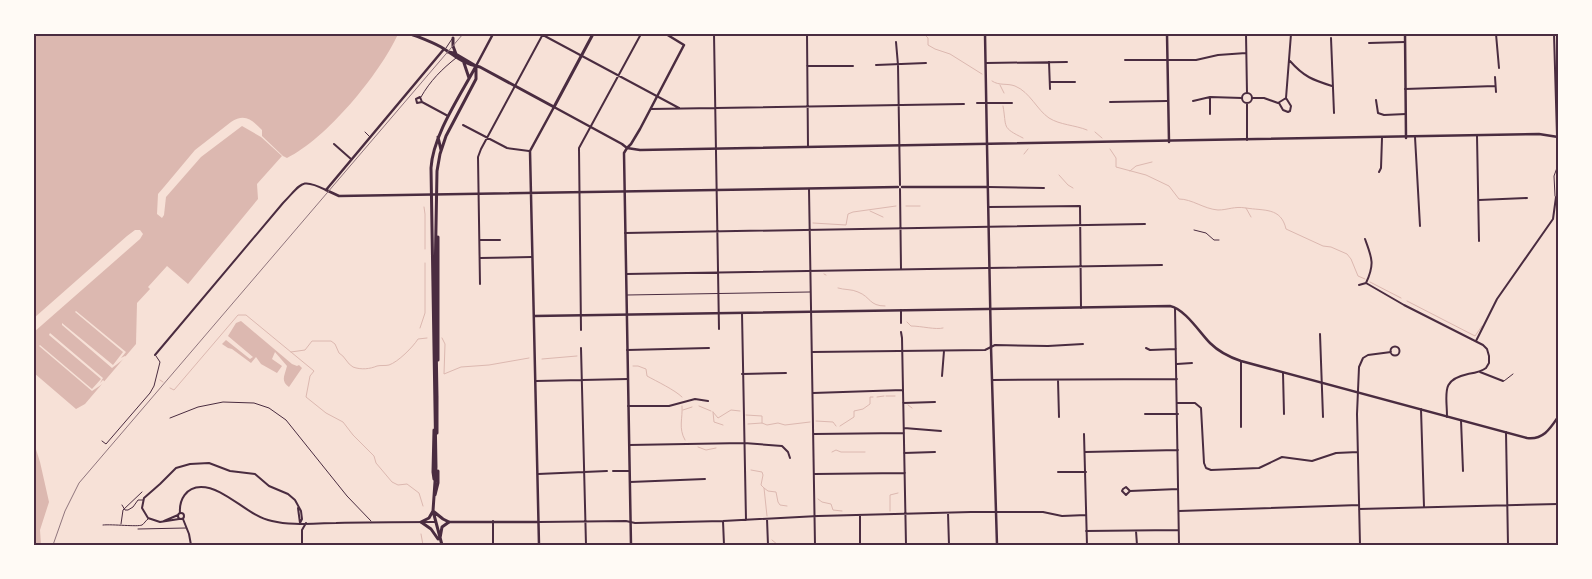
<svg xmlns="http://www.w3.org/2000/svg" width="1592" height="579" font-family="Rubik,sans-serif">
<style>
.water{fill:#dcb8b0}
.pier{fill:#f7e1d7}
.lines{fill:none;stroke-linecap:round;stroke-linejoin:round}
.stream{stroke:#dcb8b0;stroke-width:1}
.service{stroke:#4a2c40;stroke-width:1}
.pedestrian{stroke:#4a2c40;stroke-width:1}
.minor{stroke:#4a2c40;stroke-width:2}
.tertiary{stroke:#4a2c40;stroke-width:2.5}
.secondary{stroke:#4a2c40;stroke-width:2.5}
.primary{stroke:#4a2c40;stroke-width:3}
.rail{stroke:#8f747c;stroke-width:1}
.neatline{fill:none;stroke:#4a2c40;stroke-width:2}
</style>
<rect width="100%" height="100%" fill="#f7e1d7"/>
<path class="water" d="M34 34H398C380 74 326 139 287 158L283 156 262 136V130C252 120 245 113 231 122L195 150 164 187 158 194 157 214 162 218 164 215 166 197 201 157 242 126 261 137 282 156 257 184 258 199 188 284 167 266 148 287 150 289 137 303 136 344 85 404 76 409 34 373V332L140 239 143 234 140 230H135L127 236 34 318Z
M241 321 292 364 297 366 299 365 302 368 289 387C280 381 285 375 287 366L275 352 272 359 282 366 277 373 261 364 256 357 251 363 232 349 228 348 222 344 226 340 250 359 253 357 228 336 236 323Z
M34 443 40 462 49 502 40 530 41 545H34Z"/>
<path class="pier" d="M76 311 126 352 121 358 125 356 126 357 125 358 112 368 62 325V323L113 365 123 352 75 312Z
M50 333 103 378 100 383 103 380 105 382 104 383 92 391 39 346 40 345 92 389 101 379 49 335Z"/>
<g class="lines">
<path class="stream" d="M924 34 928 38V45L935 49 950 54 982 74
M992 81C999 86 1007 83 1015 86 1030 92 1037 110 1049 118 1060 125 1075 125 1087 130
M1000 85 1004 93
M1003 106C1007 128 1001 127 1023 138
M1095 132 1102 138
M1110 149 1116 158V167L1146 175 1169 186 1179 199C1192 199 1204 209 1218 210 1228 210 1234 206 1246 208L1251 217
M1024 154 1028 149
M1130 171 1136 166 1152 162
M1059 175 1068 185 1073 188
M906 206H920
M424 207 425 214V249
M1246 208C1264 211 1281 207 1286 229L1323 246 1331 247 1347 254 1351 259 1358 276 1365 279
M870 211 883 217
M813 223 846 225 848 214 853 212 896 206
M824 274 826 275
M1370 282 1401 298
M838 288C844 290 852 289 858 292 871 297 869 306 885 306
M1407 301 1475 336 1482 326
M907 322 911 326C921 326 936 330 943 328
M420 328 425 313V263
M442 338 445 344 444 374 461 367 489 365 529 358
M291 352 305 350 312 341H331L335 344 339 353C345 356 347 364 353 367 361 370 370 369 377 366 381 365 385 366 389 365 398 362 413 347 418 339L427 338
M542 359 577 356
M633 366H638L646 369 647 376C656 381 675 390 682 397
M160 380 163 382
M170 388 174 390 238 315H246L314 371 310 376 306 397 326 413 343 422 353 435 374 456 376 463 392 482 398 485 407 484 419 493 423 506
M886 396H895
M877 397 884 396
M908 405 912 408
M682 406C683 418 678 428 685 440
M699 406 711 411
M683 410 692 407
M713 412 718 418 731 410 740 411
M713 412 714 422 723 425
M746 415 762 416V423
M816 421 833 422 836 426
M748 424 762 423 767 425 778 423 785 425 810 422
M840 426 854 417V411L863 409 870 404V397H873
M698 447 706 450 716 448
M832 452 836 450 841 452H865
M751 470 762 472 763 475 761 485 764 488 767 516
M764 488 768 491 776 492 778 502 780 505 787 506
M818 499 822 502 831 504 833 510 842 511
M890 511V495L898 493
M421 534 423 545
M772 540 778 545"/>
<path class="service" d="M446 48 452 39
M421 97C430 81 442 69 456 58
M365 132 370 137
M1555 196 1554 176 1558 165
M1194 230 1206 233 1214 240H1219
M627 295 810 292
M1504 381 1513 374
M170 418 198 407 223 402 254 403 269 408 286 420 347 496 371 521
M102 441 106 444 150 393 154 386 160 362 156 356
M138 529 186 528"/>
<path class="pedestrian" d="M122 505 125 510H128L133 507 138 500H143
M121 524 123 510 142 492
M103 525C113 524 137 527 142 525 144 524 146 520 148 519"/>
<path class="minor" d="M541 34 679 108
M714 34 719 329
M807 34 808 147
M1246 34 1247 93
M1496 34 1499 68
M1554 34 1557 136
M1331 38 1334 113
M896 42 898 65 900 185
M1369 43 1405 42
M1125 60H1196L1218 55 1246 53
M1290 61C1304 77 1313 80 1332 86
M1049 62 1050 89
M986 63 1067 62
M876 65 926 63
M807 66H853
M1495 77 1496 92
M1050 82H1075
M1405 89 1495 86
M1242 98a5 5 0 1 1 10 0a5 5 0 1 1-10 0Z
M1210 97V114
M1252 98H1264L1278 103 1286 98
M1286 98 1291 34
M1376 100 1378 113 1384 115 1406 114
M1193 101 1210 97 1242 98
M422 102 420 97 416 99 417 103 422 102 448 116
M1110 102 1167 101
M977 103H1012
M1247 103V140
M1279 103 1283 110 1288 112 1290 111 1291 106 1286 98
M651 109 964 104
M463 125 507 148 529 151
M1477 136 1479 241
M1415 137 1420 226
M334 144 351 159
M1379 172 1381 168 1382 138
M988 187 1044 188
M809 189 815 545
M900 189 901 269
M1479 200 1527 198
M988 207 1080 206 1081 308
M625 233 1145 224
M1365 239C1372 258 1375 264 1366 283
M480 240H500
M480 258 532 257
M626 274 1162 265
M1366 283 1404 305 1483 345 1487 349 1489 356V363L1486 368C1481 372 1474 373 1468 374 1440 380 1447 393 1447 417
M480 284 478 157 481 149 543 34
M1359 285 1366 283
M1175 308 1179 545
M742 313 746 520
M901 323V310
M581 330 579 148 641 34
M901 332 902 338 906 545
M1320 334 1323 417
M1476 341 1497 299 1553 219 1556 197
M1390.5 351a4.5 4.5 0 1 1 9 0a4.5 4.5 0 1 1-9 0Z
M581 348 586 545
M1146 348 1150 350 1176 349
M627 350 709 348
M812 352 985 350 995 345 1048 346 1083 344
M155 355 283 203C302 184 300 177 326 190
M1241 361V427
M1177 364 1192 363
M1480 372 1503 381
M1283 373 1284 414
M742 374 786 373
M942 376 944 351
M992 380 1177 379
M1058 380 1059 417
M536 381 628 379
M813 393 903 390
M903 403 935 402
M1178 403H1195L1201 408 1204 463 1206 468 1211 470 1259 468 1282 457 1312 461 1336 453 1358 452
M628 406H669L695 399 708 401
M1421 409 1424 507
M1145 414H1178
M1461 420 1463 471
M904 428 941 431
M1506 432 1508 545
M814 434 904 433
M1084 434 1087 545
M629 445 744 443 782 446 788 452 790 458
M1085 452 1178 450
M904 453 935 452
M613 471H629
M1058 472H1086
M538 474 607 471
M815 474 905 473
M630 482 705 479
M1130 491 1126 495 1122 491 1123 489 1126 487 1130 491 1178 489
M298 508 300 523
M1359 509 1558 504
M1179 511 1359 505
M178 516a3 3 0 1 1 6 0a3 3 0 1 1-6 0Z
M180 513C179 500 186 487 201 487 225 487 247 516 272 521 292 526 315 523 336 523 369 522 402 522 435 522
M948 513 949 545
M860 515V545
M179 519 160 522 148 518 142 508 144 498 160 484 176 468 190 464 209 463 230 471 255 474 269 486 288 494 295 500 301 511 302 519 300 523
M183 519 189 534 191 545
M767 519 768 545
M164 521 178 515
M493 521V545
M723 521 724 545
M539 522 626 521 635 523 723 521 818 516 971 512H1043L1062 516 1086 515
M1086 531 1178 530
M1136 531 1137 545
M302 545V530L306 523
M1360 545 1357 414 1359 367 1363 358 1368 355 1391 352"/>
<path class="tertiary" d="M985 34 987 145
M1167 34 1169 142
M1405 34 1406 138
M444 49 326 190 339 196 898 187
M476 66 493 34
M627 148 631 144 640 129 684 45 666 34
M902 187H988
M534 316 1170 306C1185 309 1200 333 1210 343 1219 352 1229 357 1241 361L1527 438C1543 440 1550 429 1558 417
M449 522H538
M539 545 530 151 554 107"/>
<path class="secondary" d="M554 107 622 144 627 148 640 150 1539 134 1558 137
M987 145 991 347 997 545
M627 148 624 153 631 545"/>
<path class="primary" d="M411 34C421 38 432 42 441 47 456 56 461 63 480 67L554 107 593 34
M453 38V46L456 54
M448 52 454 53 476 66
M464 63 469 78
M438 137 441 150
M438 237V360
M437 396V433
M437 397 435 282 437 171 440 154 446 136 476 79V67
M434 430 433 472 434 479
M435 495 438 483V471
M433 511 443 519 449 522 442 527 440 538
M421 522 431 529 438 539
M421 522 429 518 433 511
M442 545 433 511 436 467 431 168C433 135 460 96 476 66"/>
<path class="rail" d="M53 545 65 511 79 483 463 34"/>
</g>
<rect width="1592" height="579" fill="none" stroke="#fffaf5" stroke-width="70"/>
<rect x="35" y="35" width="1522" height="509" class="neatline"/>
</svg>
